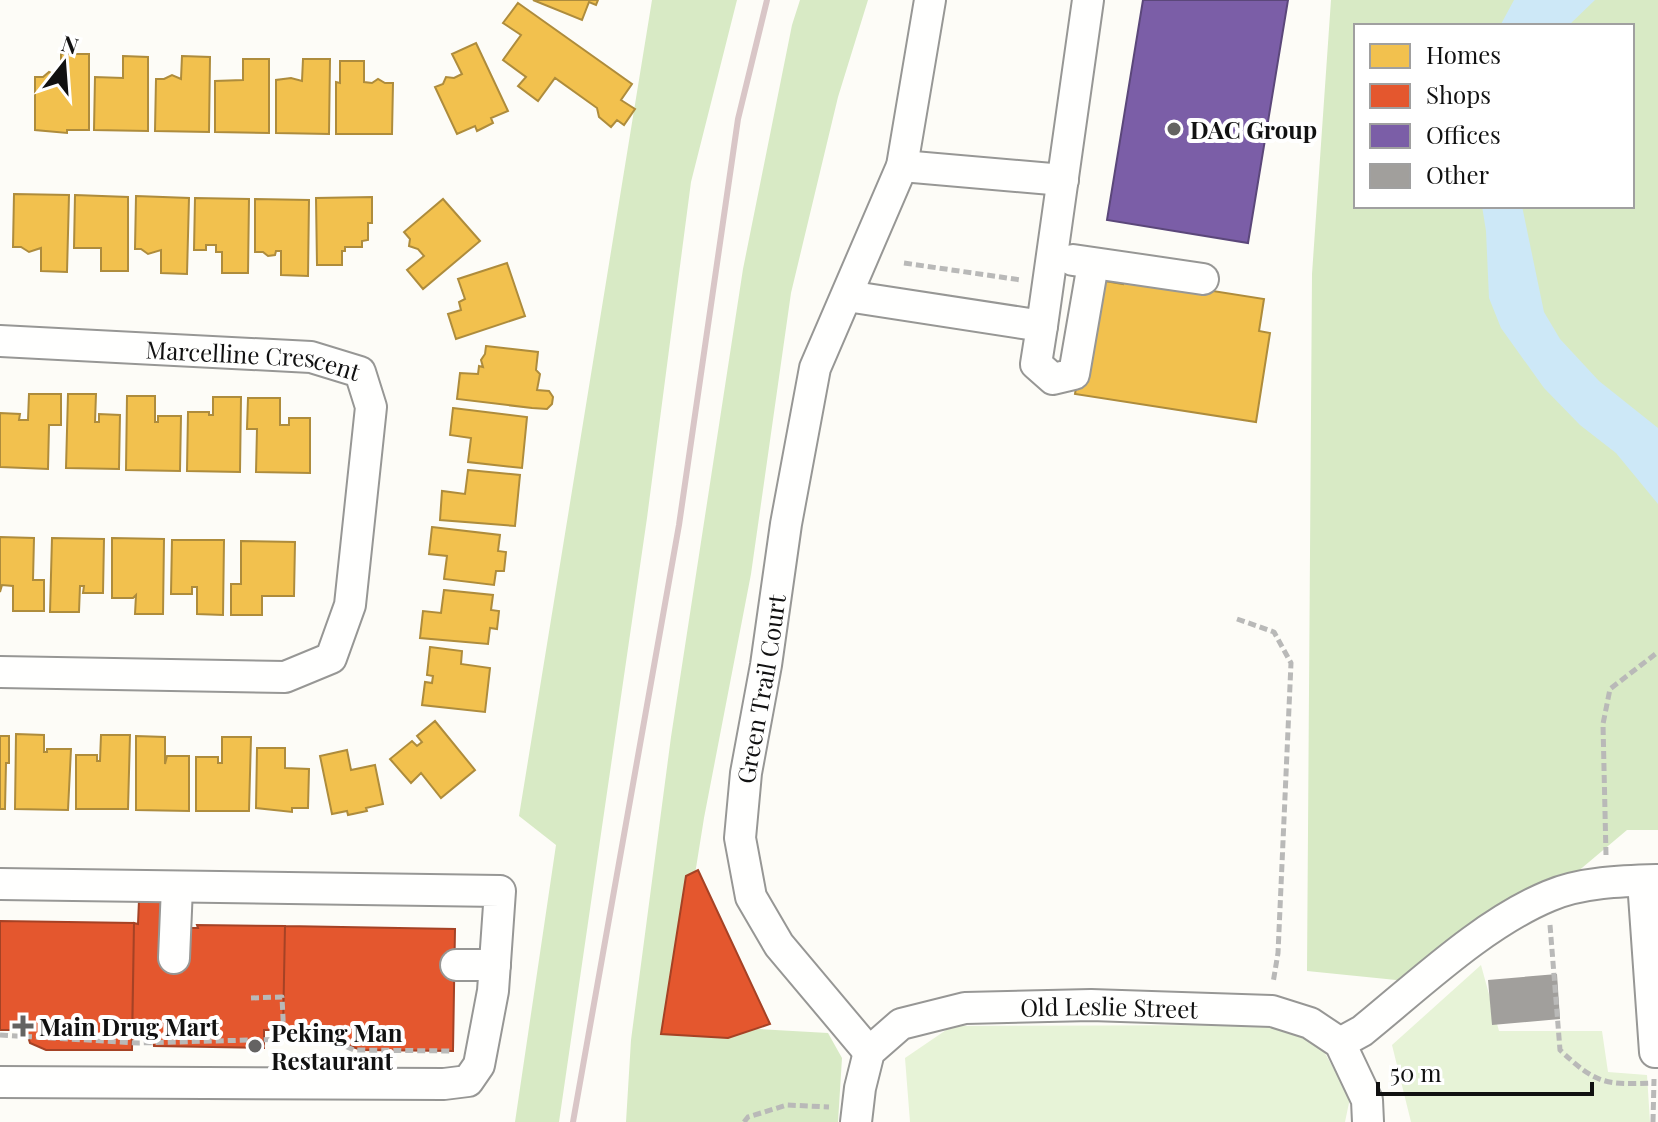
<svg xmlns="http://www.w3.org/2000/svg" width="1658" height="1122" font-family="'Playfair Display',serif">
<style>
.green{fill:#e7f3d7}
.forest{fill:#d8eac5;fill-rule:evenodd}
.water{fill:#cde8f7}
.homes{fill:#f2c14e;stroke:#ae8c3c;stroke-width:2}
.shops{fill:#e4572e;stroke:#a54225;stroke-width:2}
.offices{fill:#7b5ea7;stroke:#5b477a;stroke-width:2}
.building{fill:#a19f9c}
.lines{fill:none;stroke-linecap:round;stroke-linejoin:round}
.minor-casing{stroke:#979795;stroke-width:34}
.path{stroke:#b9b9b8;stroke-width:5;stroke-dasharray:8 4;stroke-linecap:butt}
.minor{stroke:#fffffe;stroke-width:30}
.rail{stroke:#d9c6c7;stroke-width:6}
.poi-dot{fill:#646362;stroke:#fff;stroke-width:3}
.labels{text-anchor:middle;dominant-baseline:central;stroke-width:8;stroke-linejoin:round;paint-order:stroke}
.poi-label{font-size:24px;font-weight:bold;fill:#111;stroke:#fff;text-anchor:start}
.street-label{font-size:24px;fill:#111;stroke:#fff}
</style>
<rect width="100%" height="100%" fill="#fdfcf7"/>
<path class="green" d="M1481 965 1499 1031H1602L1608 1072 1647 1075 1650 1122H1411L1392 1045Z
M1271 1025 1321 1046 1350 1098 1345 1122H910L905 1058 952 1026Z"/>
<path class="forest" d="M652 0H737L691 182 647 518 559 1122H515L556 845 519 816Z
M800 0H868L838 97 791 293 751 574 704 818 671 1024 828 1033 842 1058 838 1122H626L631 1040 671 737 743 269 792 25Z
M1331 0H1658V830H1627L1570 878 1416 982 1307 971 1312 274ZM1356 26H1632V206H1356Z"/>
<path class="water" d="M1514 0H1595L1568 26H1500Z
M1482 206H1522L1544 312 1560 339 1599 381 1658 428V504L1616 453 1580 425 1544 388 1501 328 1489 298 1486 231Z"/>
<path class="homes" d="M533 0H598L596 5 589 2 582 20Z
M518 3 632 84 621 100 635 109 624 125 617 120 611 127 599 117 597 108 555 78 538 101 518 86 526 77 503 60 521 35 503 23Z
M476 43 508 111 491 118 493 123 477 131 475 126 457 134 435 87 443 84 446 77 454 78 462 74 452 54Z
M61 54H89V130H67V133L35 130V77H43L49 72 61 77Z
M123 56 148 57V131L94 130 95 77 123 78Z
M182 56 210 57 209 132 155 131 156 79H164L172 75 181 79Z
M243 59H269V133L215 132V81L243 80Z
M303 59H330L329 134 276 133V80L291 78 302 81Z
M340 61H364V82L372 83 378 79 385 83H393L392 134H336V82L340 83Z
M14 194 69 195 67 272 41 271V248L29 252 21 247H13Z
M75 195 128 197V271H101V248H74Z
M136 196 189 198 187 274 161 273V250L148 254 141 249H135Z
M372 197V223H368V240L362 241V247H345V251H342V265H317L316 198Z
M195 198 249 199 248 273H222V252H216V245H206V250H194Z
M255 199 309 200 308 276 281 275V251H276L275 255 268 256 263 252H255Z
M443 199 480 241 423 289 407 270 424 256 418 249 409 246 410 239 404 232Z
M507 263 525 316 456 339 448 314 461 310 459 302 465 299 458 279Z
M1124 277 1264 299 1259 331 1270 333 1256 422 1075 394 1093 279 1123 284Z
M486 346 538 352 536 370 540 374 537 390 549 391 553 397 552 404 547 409 532 408 457 399 460 373 478 374 479 366 483 367 481 360 485 354Z
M29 394H61V425H49L48 469 0 467V413L20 414 19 420H28Z
M68 394H96L95 422H99V414L120 415 119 469 66 468Z
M127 396H155V422H158V416H181L180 471 126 470Z
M213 397H241L240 472 187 471 188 412H209V415H213Z
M248 398H280V425H289V418H310V473L256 472 257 429H247Z
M453 408 527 417 522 468 468 462 471 438 450 435Z
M468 470 520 475 515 526 440 520 442 491 465 494Z
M432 527 500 535 498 551 506 552 504 571H496L494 585 444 579 447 556 429 554Z
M0 537 34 538 33 580H44V611H13V586L2 585 0 592Z
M52 538 104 539 103 593H83L84 586H80L79 612H50Z
M112 538 164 539 163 614H135L136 595 133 598H112Z
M172 540H224L223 615 197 614V587H192V594H171Z
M241 541 295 542 294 596H262V615H231V584H241Z
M444 590 493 595 491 610 499 611 497 629 490 628 488 644 420 638 423 611 441 613Z
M430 647 462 651 461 664 490 668 485 712 422 705 425 682 432 683 433 676 427 675Z
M435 721 475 770 441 798 421 773 411 783 390 759 412 741 417 746 422 742 417 736Z
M16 734 44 735V752H47V749H71L68 810 15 809Z
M101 735H130L128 809H76V755H97V761H100Z
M0 736H9V763H6L5 809H0Z
M136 736 165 737V764L167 756H189V811L136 810Z
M222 737H251L249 811H196V757H218V763H222Z
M257 748H285V768L309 769 308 808H292V812L256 808Z
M347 750 351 770 375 765 383 804 366 808 367 811 348 815 347 811 332 814 320 756Z"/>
<path class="shops" d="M698 870 770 1024 728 1038 661 1034 686 876Z
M139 900 191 901V928H198L197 925 285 926 283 1030H264V1048L154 1046 153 1039H132L134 923 138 924Z
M0 921 134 923 132 1050H46L30 1043 26 1030H0Z
M285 926 455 929 453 1051 361 1050 348 1045 341 1040 337 1031 283 1030Z"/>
<path class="offices" d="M1143 0H1288L1248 243 1107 220Z"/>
<path class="building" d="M1557 974 1560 1019 1492 1025 1488 980Z"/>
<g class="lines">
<defs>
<g id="minor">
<path d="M902 166 1063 180"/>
<path d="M1073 260 1203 279"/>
<path d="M847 296 1042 326 1088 0"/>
<path d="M1042 326 1036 364 1053 379 1074 374 1093 264"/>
<path id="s1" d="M0 341 311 357 360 372 371 407 350 605 331 658 285 677 0 672"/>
<path d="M1643 881 1655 1052H1658"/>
<path d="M0 884 500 891 493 991 479 1065 468 1081 444 1084 0 1082"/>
<path d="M174 958 177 887"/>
<path d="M456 965H495"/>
<path d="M1340 1043 1362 1031C1419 985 1482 924 1549 896 1582 882 1623 881 1658 880"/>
<path id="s2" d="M869 1052 779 945 751 897 740 838 746 773 766 665 786 524 815 368 902 166 930 0"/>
<path id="s3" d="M856 1122 860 1088 869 1052 901 1024 965 1008 1091 1005 1272 1011 1310 1023 1340 1043 1367 1100 1368 1122"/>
</g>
</defs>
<use href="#minor" class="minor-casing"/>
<path class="path" d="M904 263 1021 280
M1237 619 1274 632 1291 663 1278 953 1273 983
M1606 855 1603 724 1610 689 1658 652
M1550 925 1560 1050C1596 1084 1605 1085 1653 1083
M251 998 282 997 284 1039
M0 1035 138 1043 326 1038 354 1050 452 1051
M744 1122 748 1117 787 1105 829 1107
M1653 1122 1654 1079"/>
<use href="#minor" class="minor"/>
<path class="rail" d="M573 1122 679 525 738 119 767 0"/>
</g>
<g class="poi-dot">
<circle cx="1174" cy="129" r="8"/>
<path d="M19 1014h8v8h8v8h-8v8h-8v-8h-8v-8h8z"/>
<circle cx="255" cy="1046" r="8"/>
</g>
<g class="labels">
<g class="poi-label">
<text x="1190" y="129">DAC Group</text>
<text x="39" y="1026">Main Drug Mart</text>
<text x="271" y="1032">Peking Man<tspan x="271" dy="28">Restaurant</tspan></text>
</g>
<g class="street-label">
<text stroke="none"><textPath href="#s1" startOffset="254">Marcelline Crescent</textPath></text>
<text stroke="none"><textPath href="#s2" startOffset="406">Green Trail Court</textPath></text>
<text stroke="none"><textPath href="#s3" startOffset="324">Old Leslie Street</textPath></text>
</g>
</g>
<rect x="1354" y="24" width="280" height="184" fill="#ffffff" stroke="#a0a0a0" stroke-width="2"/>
<rect x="1370" y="44" width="40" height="24" fill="#f2c14e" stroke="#a0a0a0" stroke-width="2"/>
<text x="1426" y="64" font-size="24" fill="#111111">Homes</text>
<rect x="1370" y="84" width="40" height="24" fill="#e4572e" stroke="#a0a0a0" stroke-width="2"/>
<text x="1426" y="104" font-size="24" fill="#111111">Shops</text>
<rect x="1370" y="124" width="40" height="24" fill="#7b5ea7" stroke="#a0a0a0" stroke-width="2"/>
<text x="1426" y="144" font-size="24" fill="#111111">Offices</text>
<rect x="1370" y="164" width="40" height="24" fill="#a19f9c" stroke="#a0a0a0" stroke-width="2"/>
<text x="1426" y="184" font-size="24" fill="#111111">Other</text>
<g transform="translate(64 64) rotate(17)" stroke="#ffffff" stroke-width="6" paint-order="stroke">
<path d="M0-6L14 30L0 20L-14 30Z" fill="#111111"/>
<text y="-12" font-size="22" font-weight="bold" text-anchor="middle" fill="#111111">N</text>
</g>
<path d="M1378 1082v12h214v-12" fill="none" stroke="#111111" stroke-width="4"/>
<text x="1390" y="1082" font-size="24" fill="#111111" stroke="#ffffff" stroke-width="6" paint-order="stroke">50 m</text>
</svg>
